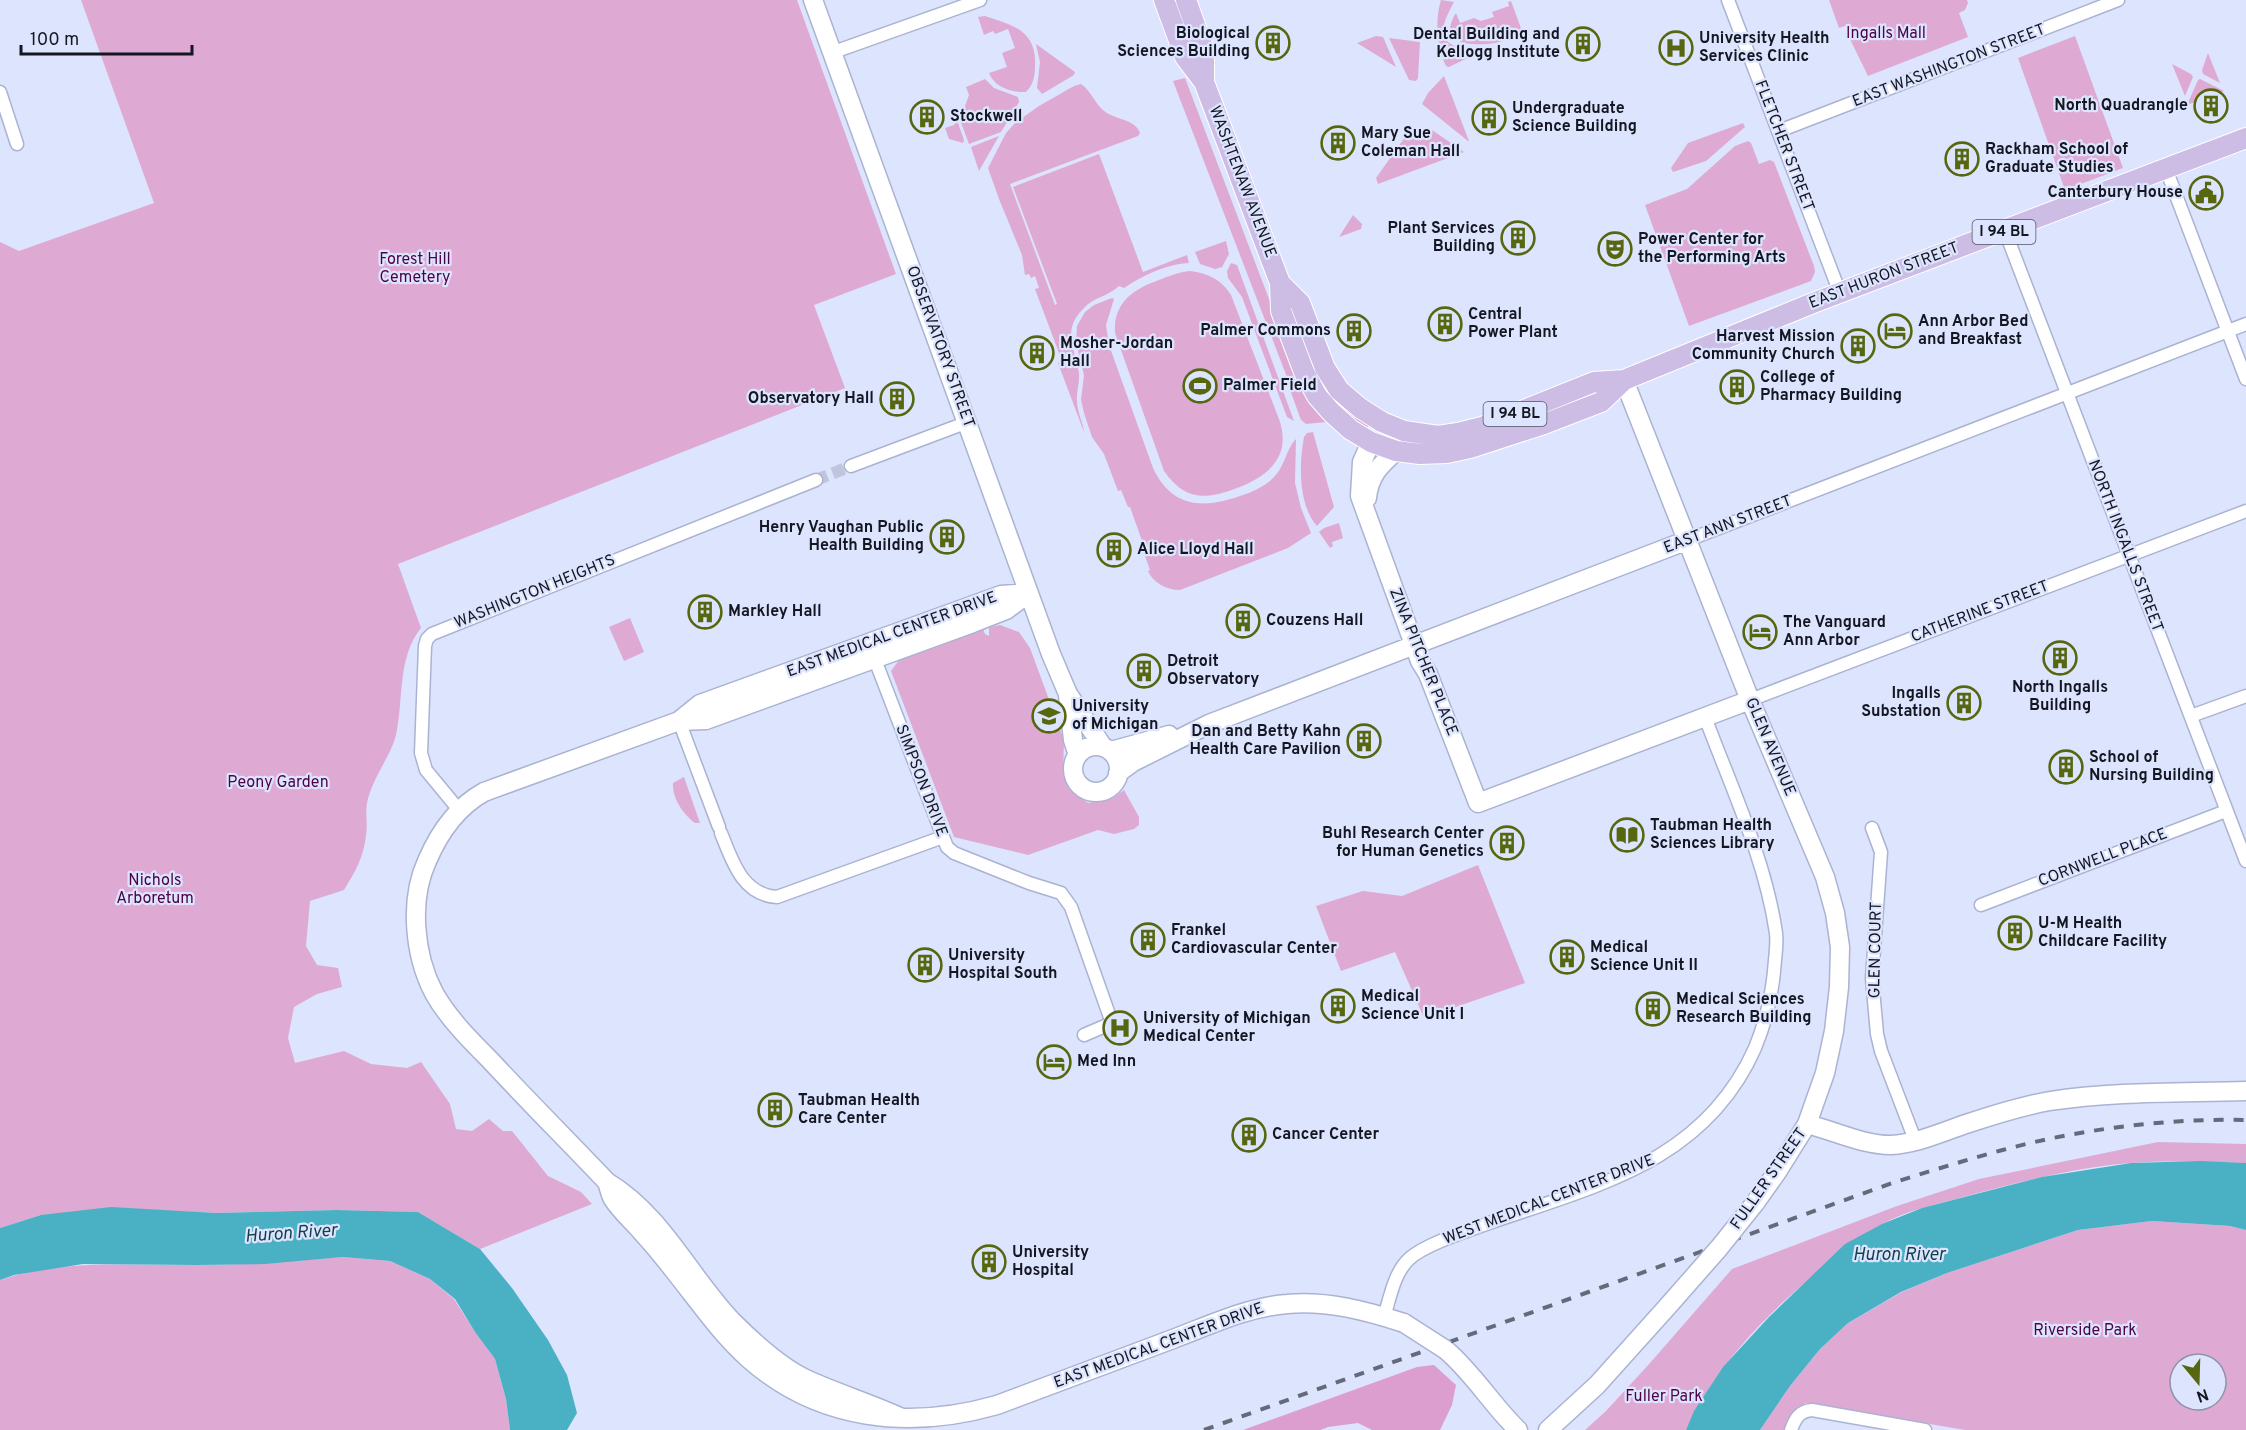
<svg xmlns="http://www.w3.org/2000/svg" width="2246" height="1430" font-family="Overpass,sans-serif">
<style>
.green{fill:#deaad3;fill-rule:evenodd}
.forest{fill:#dc9dcf}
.water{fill:#4ab1c4}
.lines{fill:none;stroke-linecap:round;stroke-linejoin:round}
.street-tunnel{stroke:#bfc5dd;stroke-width:12;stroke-dasharray:12 6;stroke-linecap:butt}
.street-casing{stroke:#aab3d2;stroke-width:15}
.secondary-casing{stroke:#aab3d2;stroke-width:21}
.primary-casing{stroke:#fff;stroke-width:22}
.street{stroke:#fff;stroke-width:12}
.secondary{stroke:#fff;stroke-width:18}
.primary{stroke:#cdbce4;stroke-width:20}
.rail{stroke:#65697a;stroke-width:4;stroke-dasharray:10 10;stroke-linecap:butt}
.secondary-bridge-casing{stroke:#aab3d2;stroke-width:21;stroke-linecap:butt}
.secondary-bridge{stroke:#fff;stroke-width:18}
.labels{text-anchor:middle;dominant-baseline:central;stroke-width:4.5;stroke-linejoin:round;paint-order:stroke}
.shield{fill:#dde4fe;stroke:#505464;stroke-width:1.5}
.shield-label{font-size:15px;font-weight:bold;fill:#141722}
.poi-label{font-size:16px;font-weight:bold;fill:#141722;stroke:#dde4fe;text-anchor:start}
.park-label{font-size:16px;fill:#4e0245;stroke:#dde4fe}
.street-label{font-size:16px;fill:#141722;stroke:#dde4fe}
.water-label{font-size:18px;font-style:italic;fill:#103f48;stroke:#dde4fe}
</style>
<rect width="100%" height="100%" fill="#dde4fe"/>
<path class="green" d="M81 0H797L896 274 814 305 845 388 398 564 421 628C397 658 404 698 396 735 390 758 372 778 367 803 365 813 368 825 366 835 364 857 355 872 344 890L310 901 306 946 317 965 338 968 342 987 317 994 294 1007 288 1038 295 1063 344 1051 371 1064 407 1068 421 1062 450 1104 456 1129 472 1131 489 1119 503 1131H512L548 1176 581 1192 592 1204 480 1249 418 1212 337 1210 216 1213 171 1211 41 1215 0 1228V242L19 251 154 203Z
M1441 0 1454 2C1437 33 1437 45 1475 51L1476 54 1449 67 1446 66C1438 49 1434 22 1441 0Z
M1829 0H1967L1968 3 1965 10 1959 13 1968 37 1868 76 1848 35 1852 33 1848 25 1839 28Z
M1511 1 1522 31 1509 36 1510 39C1489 47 1432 51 1456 13L1460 23 1474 18 1481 21 1494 17 1492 12 1509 6 1508 2Z
M985 16C1013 25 1037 31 1035 66 1035 77 1033 85 1026 92 1012 93 994 87 989 73L1007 67 1002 53 1015 48 1008 29 995 34 993 31 984 35 978 17Z
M1376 36 1383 37 1396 67 1357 43Z
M2075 36 2123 168 2065 190 2018 58Z
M1389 38 1420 42 1418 78 1416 81 1409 80Z
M1036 44 1075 72 1074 75 1042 94 1037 88 1040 62Z
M2208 53 2220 83 2203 74 2202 70Z
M2172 64 2191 74 2193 77 2185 96Z
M1444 76 1469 141H1468L1422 104 1428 93Z
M1185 78 1296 370 1328 420 1326 422 1306 424 1301 420 1289 387 1290 385 1173 81Z
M985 79 994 88 1018 97 1019 102 1001 132 969 144 960 120 969 95 966 87Z
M2200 79 2224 91 2187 105 2198 80Z
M1081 84C1092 91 1095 106 1107 113 1118 120 1136 120 1140 133L1138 136 1010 184 1055 305 1057 304 1013 187 1099 154 1143 272 1187 255 1189 263C1167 264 1143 275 1124 288L1119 286C1109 296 1094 297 1084 308 1061 330 1075 348 1079 373 1080 383 1076 392 1077 401 1077 412 1083 422 1084 432L1058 363 1062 361 1035 289 1039 288 1035 276 1031 278 1029 274 1025 275 1022 255 999 199 988 168 1006 133 1015 123 1039 106 1074 86Z
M957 120 964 140 963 143 949 139 945 128 954 125Z
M1743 123 1745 127 1706 161 1673 172 1671 168 1688 143Z
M1432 130 1464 152 1378 184 1376 178 1405 137 1421 138Z
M999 136 979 171 971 147Z
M1748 141 1751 143 1759 164 1770 160 1774 162 1814 266 1815 272 1811 281 1689 326 1645 205 1687 189 1735 146Z
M1353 215 1362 224 1361 229 1339 237Z
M1226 241 1229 254 1222 267 1215 269 1200 264 1195 252Z
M1231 263 1237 265 1294 421 1287 417 1242 297 1228 278 1227 271Z
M1190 271C1208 273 1222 280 1231 295L1279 419C1292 456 1269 476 1237 488 1206 500 1185 501 1164 471L1115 333C1113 303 1133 289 1159 280 1169 276 1179 272 1190 271Z
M1112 298 1114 299 1106 325 1109 345 1153 468C1172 508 1203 509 1240 496 1252 492 1264 487 1273 478 1285 467 1286 449 1296 439L1295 483 1301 508 1311 533 1288 548 1180 590C1167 590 1153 583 1148 571L1150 570 1144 553 1146 552 1130 507H1128L1121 490 1118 491 1104 454 1092 437 1084 413 1081 400 1084 375 1076 343 1077 326 1085 312 1094 305Z
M1289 304 1368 424V428L1365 429 1353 421 1322 389 1288 311Z
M1313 432 1334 507 1317 526C1298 505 1299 463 1304 437L1307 433Z
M1339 523 1343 538 1332 542 1333 546 1330 548 1319 532 1324 528Z
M630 618 644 652 624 661 609 627Z
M1000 625 1019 632 1030 648 1064 740 1063 776 1069 789 1088 803 1113 798 1124 790 1139 817V825L1134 829 1114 834 1098 830 1028 855 954 837 891 671 899 660 983 629 985 634 989 636V627Z
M684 777 700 823H695C683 814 672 798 673 783Z
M1478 865 1525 983 1424 1018 1395 952 1341 971 1316 906 1363 891 1402 896Z
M2158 1142 2246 1144V1163C2208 1162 2170 1160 2132 1163 2076 1167 2021 1182 1967 1196 1939 1204 1906 1210 1881 1225 1869 1232 1859 1241 1848 1249 1783 1296 1720 1357 1686 1430H1585L1606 1411 1650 1363 1732 1269 1897 1206 1979 1179Z
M2152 1221 2230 1226 2246 1230V1430H1965L1805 1403 1791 1430H1760L1790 1386 1820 1349 1848 1323 1902 1292 1947 1273 2078 1230ZM2180 1364H2216V1400H2180Z
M343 1257 390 1261 430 1279 454 1299 475 1332 495 1359 506 1399 510 1430H0V1280C63 1258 131 1266 196 1265 245 1265 294 1261 343 1257Z"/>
<path class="forest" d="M1434 1365 1456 1385 1452 1405 1440 1430H1372L1358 1423 1328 1427 1320 1430H1243L1417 1367Z"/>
<path class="water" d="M2201 1161 2246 1163V1230L2230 1226 2152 1221 2078 1230 1947 1273 1901 1292 1848 1323 1820 1349 1790 1386 1760 1430H1686L1694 1411 1723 1367 1769 1317 1845 1244 1882 1224 1922 1208 2042 1177 2131 1163Z
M111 1207 216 1213 337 1210 418 1212 480 1249 512 1288 548 1340 567 1375 577 1413 567 1430H510L506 1399 495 1359 475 1332 455 1299 430 1279 390 1261 343 1257 265 1264 196 1265 83 1264 14 1275 0 1280V1228L41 1215Z"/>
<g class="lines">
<path class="street-tunnel" d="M816 480 851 466"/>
<defs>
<path id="street" d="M1728 0 1840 293
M831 53 980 0
M0 92 17 144
M1779 131 2118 0
M2166 169 2246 379
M2005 231 2246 861
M851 466 968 422
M1688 540 2246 324
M872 652 947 847 954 853 1029 883 1061 893 1071 907 1112 1023 1084 1035
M1750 700 2246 511
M2191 716 2246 696
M679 721 719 827
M459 810 426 770 421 753 425 646 427 639 432 634 816 480
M1872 828 1881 852 1872 978 1877 1034 1881 1051 1915 1140
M721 833C732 860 742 895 777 897L943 837
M1981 905 2226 811
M1384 1317C1390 1298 1394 1273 1409 1259 1425 1244 1470 1230 1492 1222 1599 1185 1705 1161 1755 1048 1767 1019 1773 991 1775 960 1776 951 1777 941 1776 933 1765 858 1731 787 1705 717
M1791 1430C1795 1419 1799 1411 1812 1410L1925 1430"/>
<path id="secondary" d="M813 0 1051 654 1068 694 1103 747
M1624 380 1750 700 1825 877 1835 913 1840 947 1839 987 1834 1031 1825 1073 1807 1124 1777 1172 1755 1203
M1371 442 1362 462 1360 496 1420 661 1428 674 1478 803 1750 700
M1367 498C1369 476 1380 465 1396 451
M1068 695 1073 740 1078 755
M679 721 700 704 1001 595 1029 593
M1073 769a23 23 0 1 1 46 0a23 23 0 1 1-46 0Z
M1111 751 1169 735
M1118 773 1133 762 1209 724 1688 540
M1807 1124C1835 1131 1862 1145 1891 1145 1916 1144 1942 1132 1966 1124 1993 1115 2021 1106 2050 1101 2114 1091 2181 1093 2246 1091
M607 1182C609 1187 610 1194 613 1199 620 1210 631 1220 640 1230 651 1242 662 1255 672 1268 697 1299 719 1332 749 1359 819 1421 909 1430 997 1405 1056 1383 1115 1361 1173 1339 1210 1325 1248 1307 1287 1304 1326 1300 1367 1311 1404 1323
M1446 1350C1474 1374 1492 1405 1518 1430
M902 1418C872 1404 839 1394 808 1380 783 1369 752 1341 732 1321 689 1276 662 1215 607 1182 568 1141 528 1101 490 1060 470 1040 448 1018 434 993 414 955 409 900 427 861 439 833 457 807 484 792L679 721 706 720 973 623 1006 610 1029 593
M1548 1430 1597 1385 1668 1306"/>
<path id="primary" d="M1164 0 1185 57 1204 82 1280 283 1281 311 1304 372 1317 396 1331 412 1351 430 1371 442 1396 451 1420 454 1447 453 1470 448 1544 424 1601 402 1624 380
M1186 0 1204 50V82
M1280 283 1300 303 1325 368 1339 390 1360 408 1382 422 1404 431 1438 436 1458 433 1482 427 1594 382 1624 380 1813 303 2246 138"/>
</defs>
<use href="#street" class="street-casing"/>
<use href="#secondary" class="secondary-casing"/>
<use href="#primary" class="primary-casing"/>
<use href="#street" class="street"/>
<use href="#secondary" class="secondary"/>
<use href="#primary" class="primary"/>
<path class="rail" d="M1204 1430 1895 1182C1957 1163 2021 1142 2086 1132 2138 1123 2193 1119 2246 1120"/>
<defs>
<path id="secondary-bridge" d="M1668 1306 1719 1248 1755 1203
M1404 1323 1446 1350"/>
</defs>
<use href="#secondary-bridge" class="secondary-bridge-casing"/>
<use href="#secondary-bridge" class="secondary-bridge"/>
</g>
<defs>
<symbol id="building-ring" viewBox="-11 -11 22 22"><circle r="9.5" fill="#dde4fe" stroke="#57670f" stroke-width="1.5"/><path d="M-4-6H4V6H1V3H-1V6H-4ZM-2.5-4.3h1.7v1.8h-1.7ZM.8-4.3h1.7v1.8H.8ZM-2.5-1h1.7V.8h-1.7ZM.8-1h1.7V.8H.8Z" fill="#57670f"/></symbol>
<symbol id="hospital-ring" viewBox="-11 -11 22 22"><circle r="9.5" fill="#dde4fe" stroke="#57670f" stroke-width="1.5"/><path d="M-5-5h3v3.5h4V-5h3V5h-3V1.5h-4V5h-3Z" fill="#57670f"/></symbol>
<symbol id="civic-ring" viewBox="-11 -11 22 22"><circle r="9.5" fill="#dde4fe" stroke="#57670f" stroke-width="1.5"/><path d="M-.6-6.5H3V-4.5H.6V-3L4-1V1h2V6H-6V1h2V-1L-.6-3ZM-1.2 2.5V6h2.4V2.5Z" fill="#57670f"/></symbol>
<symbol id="theatre-ring" viewBox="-11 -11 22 22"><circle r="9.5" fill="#dde4fe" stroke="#57670f" stroke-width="1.5"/><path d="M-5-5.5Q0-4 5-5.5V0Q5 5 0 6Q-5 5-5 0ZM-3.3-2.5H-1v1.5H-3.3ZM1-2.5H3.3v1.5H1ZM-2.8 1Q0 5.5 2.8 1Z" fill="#57670f"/></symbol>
<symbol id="hotel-ring" viewBox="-11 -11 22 22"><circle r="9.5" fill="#dde4fe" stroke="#57670f" stroke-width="1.5"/><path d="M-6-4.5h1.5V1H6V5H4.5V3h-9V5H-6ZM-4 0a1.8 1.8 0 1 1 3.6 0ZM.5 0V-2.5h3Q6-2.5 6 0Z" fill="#57670f"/></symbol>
<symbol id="stadium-ring" viewBox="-11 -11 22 22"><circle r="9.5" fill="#dde4fe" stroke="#57670f" stroke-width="1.5"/><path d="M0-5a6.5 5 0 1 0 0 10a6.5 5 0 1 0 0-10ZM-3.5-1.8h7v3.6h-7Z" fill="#57670f"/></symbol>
<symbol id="university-ring" viewBox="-11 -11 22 22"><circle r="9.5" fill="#dde4fe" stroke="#57670f" stroke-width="1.5"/><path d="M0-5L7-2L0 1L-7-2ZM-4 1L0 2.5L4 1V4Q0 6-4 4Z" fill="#57670f"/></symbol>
<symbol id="library-ring" viewBox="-11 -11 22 22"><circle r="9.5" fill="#dde4fe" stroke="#57670f" stroke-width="1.5"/><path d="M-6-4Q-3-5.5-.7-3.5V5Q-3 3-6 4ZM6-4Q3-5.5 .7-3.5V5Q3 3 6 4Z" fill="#57670f"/></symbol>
</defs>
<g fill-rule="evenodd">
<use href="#building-ring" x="1254" y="24" width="38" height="38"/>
<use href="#building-ring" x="1564" y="25" width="38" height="38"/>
<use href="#hospital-ring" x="1657" y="29" width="38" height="38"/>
<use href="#building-ring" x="2192" y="87" width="38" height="38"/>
<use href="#building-ring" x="908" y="98" width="38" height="38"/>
<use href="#building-ring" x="1470" y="99" width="38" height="38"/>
<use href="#building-ring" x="1319" y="124" width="38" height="38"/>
<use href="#building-ring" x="1943" y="140" width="38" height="38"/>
<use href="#civic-ring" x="2187" y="174" width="38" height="38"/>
<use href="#building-ring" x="1499" y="219" width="38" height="38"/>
<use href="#theatre-ring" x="1596" y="230" width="38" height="38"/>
<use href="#building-ring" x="1426" y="305" width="38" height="38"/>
<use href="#building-ring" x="1335" y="312" width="38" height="38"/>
<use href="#hotel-ring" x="1876" y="312" width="38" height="38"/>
<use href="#building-ring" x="1839" y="327" width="38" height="38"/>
<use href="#building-ring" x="1018" y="334" width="38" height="38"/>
<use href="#stadium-ring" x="1181" y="367" width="38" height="38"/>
<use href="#building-ring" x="1718" y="368" width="38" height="38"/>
<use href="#building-ring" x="878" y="380" width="38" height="38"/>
<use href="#building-ring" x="928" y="518" width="38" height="38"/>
<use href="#building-ring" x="1095" y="531" width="38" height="38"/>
<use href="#building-ring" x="686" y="593" width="38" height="38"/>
<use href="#building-ring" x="1224" y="602" width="38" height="38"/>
<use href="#hotel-ring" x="1741" y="613" width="38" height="38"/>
<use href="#building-ring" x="2041" y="639" width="38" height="38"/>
<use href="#building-ring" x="1125" y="652" width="38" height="38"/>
<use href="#building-ring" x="1945" y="684" width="38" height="38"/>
<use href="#university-ring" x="1030" y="697" width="38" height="38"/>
<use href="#building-ring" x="1345" y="722" width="38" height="38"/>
<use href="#building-ring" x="2047" y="748" width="38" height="38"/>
<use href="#library-ring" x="1608" y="816" width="38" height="38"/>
<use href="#building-ring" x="1488" y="824" width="38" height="38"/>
<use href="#building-ring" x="1996" y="914" width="38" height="38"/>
<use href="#building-ring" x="1129" y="921" width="38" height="38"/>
<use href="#building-ring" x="1548" y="938" width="38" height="38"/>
<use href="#building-ring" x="906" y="946" width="38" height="38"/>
<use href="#building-ring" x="1319" y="987" width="38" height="38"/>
<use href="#building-ring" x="1634" y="990" width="38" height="38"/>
<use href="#hospital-ring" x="1101" y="1009" width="38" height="38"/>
<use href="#hotel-ring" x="1035" y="1043" width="38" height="38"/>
<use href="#building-ring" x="756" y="1091" width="38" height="38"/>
<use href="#building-ring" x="1230" y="1116" width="38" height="38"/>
<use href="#building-ring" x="970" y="1243" width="38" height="38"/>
</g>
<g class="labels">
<g class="shield">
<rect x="1972.5" y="220" width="63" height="24" rx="4.5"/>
<rect x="1483.5" y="402" width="63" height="24" rx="4.5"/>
</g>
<g class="shield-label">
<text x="2004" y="232">I 94 BL</text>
<text x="1515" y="414">I 94 BL</text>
</g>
<g class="poi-label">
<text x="1250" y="34" text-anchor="end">Biological<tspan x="1250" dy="18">Sciences Building</tspan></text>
<text x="1560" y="35" text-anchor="end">Dental Building and<tspan x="1560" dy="18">Kellogg Institute</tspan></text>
<text x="1699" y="39">University Health<tspan x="1699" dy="18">Services Clinic</tspan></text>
<text x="2188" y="106" text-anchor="end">North Quadrangle</text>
<text x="1512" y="109">Undergraduate<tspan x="1512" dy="18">Science Building</tspan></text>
<text x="950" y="117">Stockwell</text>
<text x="1361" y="134">Mary Sue<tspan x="1361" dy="18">Coleman Hall</tspan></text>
<text x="1985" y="150">Rackham School of<tspan x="1985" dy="18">Graduate Studies</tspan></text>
<text x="2183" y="193" text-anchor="end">Canterbury House</text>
<text x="1495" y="229" text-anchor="end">Plant Services<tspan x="1495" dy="18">Building</tspan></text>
<text x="1638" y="240">Power Center for<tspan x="1638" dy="18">the Performing Arts</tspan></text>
<text x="1468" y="315">Central<tspan x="1468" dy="18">Power Plant</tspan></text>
<text x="1918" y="322">Ann Arbor Bed<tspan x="1918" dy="18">and Breakfast</tspan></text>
<text x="1331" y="331" text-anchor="end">Palmer Commons</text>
<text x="1835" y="337" text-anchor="end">Harvest Mission<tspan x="1835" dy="18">Community Church</tspan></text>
<text x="1060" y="344">Mosher-Jordan<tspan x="1060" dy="18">Hall</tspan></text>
<text x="1760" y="378">College of<tspan x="1760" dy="18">Pharmacy Building</tspan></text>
<text x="1223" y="386">Palmer Field</text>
<text x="874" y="399" text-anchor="end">Observatory Hall</text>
<text x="924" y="528" text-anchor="end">Henry Vaughan Public<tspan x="924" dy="18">Health Building</tspan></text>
<text x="1137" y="550">Alice Lloyd Hall</text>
<text x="728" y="612">Markley Hall</text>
<text x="1266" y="621">Couzens Hall</text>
<text x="1783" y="623">The Vanguard<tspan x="1783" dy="18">Ann Arbor</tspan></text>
<text x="1167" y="662">Detroit<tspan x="1167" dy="18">Observatory</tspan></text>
<text x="2060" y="688" text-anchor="middle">North Ingalls<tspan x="2060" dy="18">Building</tspan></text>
<text x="1941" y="694" text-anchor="end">Ingalls<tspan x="1941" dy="18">Substation</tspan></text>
<text x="1072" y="707">University<tspan x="1072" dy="18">of Michigan</tspan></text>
<text x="1341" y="732" text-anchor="end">Dan and Betty Kahn<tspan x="1341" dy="18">Health Care Pavilion</tspan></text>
<text x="2089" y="758">School of<tspan x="2089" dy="18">Nursing Building</tspan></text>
<text x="1650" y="826">Taubman Health<tspan x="1650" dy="18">Sciences Library</tspan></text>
<text x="1484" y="834" text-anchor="end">Buhl Research Center<tspan x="1484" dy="18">for Human Genetics</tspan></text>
<text x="2038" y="924">U-M Health<tspan x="2038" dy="18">Childcare Facility</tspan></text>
<text x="1171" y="931">Frankel<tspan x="1171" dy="18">Cardiovascular Center</tspan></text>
<text x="1590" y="948">Medical<tspan x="1590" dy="18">Science Unit II</tspan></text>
<text x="948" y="956">University<tspan x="948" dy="18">Hospital South</tspan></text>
<text x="1361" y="997">Medical<tspan x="1361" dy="18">Science Unit I</tspan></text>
<text x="1676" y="1000">Medical Sciences<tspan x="1676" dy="18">Research Building</tspan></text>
<text x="1143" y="1019">University of Michigan<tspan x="1143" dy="18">Medical Center</tspan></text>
<text x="1077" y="1062">Med Inn</text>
<text x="798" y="1101">Taubman Health<tspan x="798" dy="18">Care Center</tspan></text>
<text x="1272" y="1135">Cancer Center</text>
<text x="1012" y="1253">University<tspan x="1012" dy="18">Hospital</tspan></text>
</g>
<g class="park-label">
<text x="1886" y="34">Ingalls Mall</text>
<text x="415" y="260">Forest Hill<tspan x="415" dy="18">Cemetery</tspan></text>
<text x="278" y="783">Peony Garden</text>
<text x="155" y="881">Nichols<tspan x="155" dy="18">Arboretum</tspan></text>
<text x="2085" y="1331">Riverside Park</text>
<text x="1664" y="1397">Fuller Park</text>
</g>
<g class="street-label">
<text transform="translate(1949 66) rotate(-21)">EAST WASHINGTON STREET</text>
<text transform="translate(1784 146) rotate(69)">FLETCHER STREET</text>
<text transform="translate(1242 182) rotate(69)">WASHTENAW AVENUE</text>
<text transform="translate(1884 276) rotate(-21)">EAST HURON STREET</text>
<text transform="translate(940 347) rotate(70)">OBSERVATORY STREET</text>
<text transform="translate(1728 525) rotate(-21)">EAST ANN STREET</text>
<text transform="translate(2125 546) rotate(69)">NORTH INGALLS STREET</text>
<text transform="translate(535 592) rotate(-22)">WASHINGTON HEIGHTS</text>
<text transform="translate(1980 612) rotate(-21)">CATHERINE STREET</text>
<text transform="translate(892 635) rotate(-20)">EAST MEDICAL CENTER DRIVE</text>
<text transform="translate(1423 662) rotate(68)">ZINA PITCHER PLACE</text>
<text transform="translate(1770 747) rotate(67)">GLEN AVENUE</text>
<text transform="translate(921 781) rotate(69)">SIMPSON DRIVE</text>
<text transform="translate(2103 858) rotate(-21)">CORNWELL PLACE</text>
<text transform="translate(1876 950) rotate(-89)">GLEN COURT</text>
<text transform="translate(1769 1179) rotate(-55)">FULLER STREET</text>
<text transform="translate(1549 1200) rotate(-21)">WEST MEDICAL CENTER DRIVE</text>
<text transform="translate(1159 1346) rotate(-20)">EAST MEDICAL CENTER DRIVE</text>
</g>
<g class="water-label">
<text transform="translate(291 1234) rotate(-4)">Huron River</text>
<text x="1899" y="1255">Huron River</text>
</g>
</g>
<g transform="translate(2198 1382) rotate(161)"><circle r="28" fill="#dde4fe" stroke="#8d92a6" stroke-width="1.5"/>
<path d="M0-4.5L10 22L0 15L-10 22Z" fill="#57670f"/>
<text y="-9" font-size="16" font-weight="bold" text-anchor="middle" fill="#141722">N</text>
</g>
<path d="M21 45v9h171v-9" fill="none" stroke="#141722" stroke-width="3"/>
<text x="30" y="45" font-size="18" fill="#141722" stroke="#dde4fe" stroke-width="4.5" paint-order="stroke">100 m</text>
</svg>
